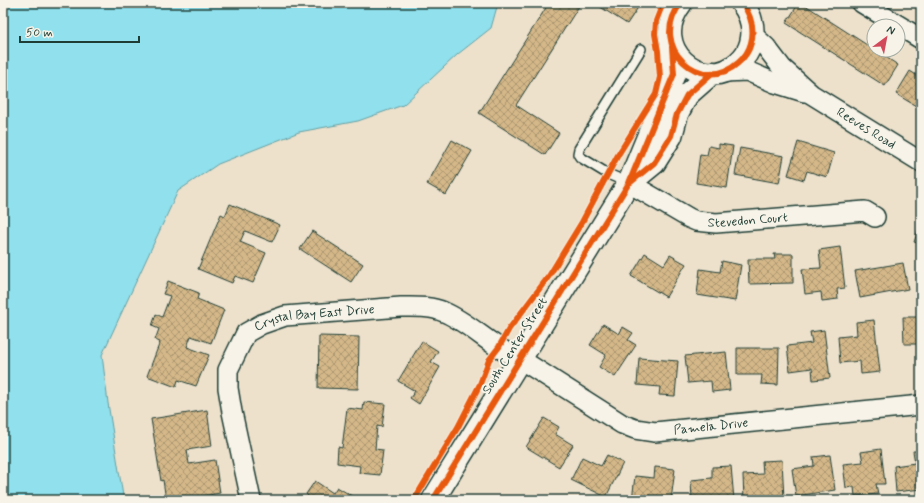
<svg xmlns="http://www.w3.org/2000/svg" width="924" height="503" font-family="Mynerve,sans-serif">
<style>
.water{fill:#90e0ed;stroke:#639fa3}
.building{fill:url(#building-cross-hatch);stroke:#1f3d34}
.lines{fill:none;stroke-linecap:round;stroke-linejoin:round}
.service-casing{stroke:#1f3d34;stroke-width:12}
.minor-casing{stroke:#1f3d34;stroke-width:22}
.secondary-casing{stroke:#1f3d34;stroke-width:25}
.service{stroke:#f7f3e8;stroke-width:9}
.minor{stroke:#f7f3e8;stroke-width:19}
.secondary{stroke:#f7f3e8;stroke-width:22}
.cycleway-casing{stroke:#f7f3e8;stroke-width:8}
.cycleway{stroke:#e8590c;stroke-width:6}
.labels{text-anchor:middle;dominant-baseline:central;stroke-width:4;stroke-linejoin:round;paint-order:stroke}
.street-label{font-size:13px;fill:#1f3d34;stroke:#f7f3e8}
</style>
<defs>
<pattern id="building-cross-hatch" width="8" height="8" patternUnits="userSpaceOnUse"><rect width="8" height="8" fill="#d5b889"/><path d="M0 0l8 8M0 8l8-8" fill="none" stroke="#ac9771"/></pattern>
</defs>
<rect width="100%" height="100%" fill="#ede1cc"/>
<filter id="ink" filterUnits="userSpaceOnUse"><feTurbulence type="fractalNoise" baseFrequency=".025" numOctaves="2"/><feDisplacementMap in="SourceGraphic" scale="8" xChannelSelector="R" yChannelSelector="G"/><feConvolveMatrix kernelMatrix="1 2 1 2 8 2 1 2 1" color-interpolation-filters="sRGB"/></filter>
<g filter="url(#ink)">
<path class="water" d="M3 3H498L491 28 458 54 403 105 358 121 299 132 218 164 178 191 102 355 108 403 123 496 122 500H3Z"/>
<path class="building" d="M549 3H581L516 105 559 133 545 155 479 113Z
M594 3H641L627 24Z
M799 3H802L898 65 885 86 786 23Z
M910 71 921 78V109L896 94Z
M452 140 472 151 446 195 427 184Z
M798 142 834 153 827 177 807 171 804 180 788 175Z
M719 144 733 146 727 188 696 183 700 154 707 155 709 146 719 148Z
M740 148 784 156 779 183 735 175Z
M230 204 280 225 272 242 245 231 240 242 266 253 253 283 235 276 232 283 198 269 221 214 225 216Z
M921 222V244L914 242Z
M312 231 363 264 351 282 300 249Z
M840 247 845 288 837 289 838 299 822 301 821 292 805 294 802 269 821 268 819 250Z
M645 253 664 265 670 255 686 264 666 297 631 276Z
M774 254H793V283L749 284 748 259H775Z
M722 261 741 265 735 301 697 295 700 269 720 272Z
M903 263 908 289 860 298 855 271Z
M168 281 199 293 197 299 224 310 211 343 191 336 187 347 209 355 196 386 178 380 176 387 147 376 160 342 155 340 159 329 152 326 156 314 162 317 170 296 163 294Z
M903 317H921V344H904Z
M874 320 880 372 861 374 860 361 840 363 838 337 857 335 856 322Z
M603 324 619 334 623 327 633 333 628 340 636 345 615 377 599 367 606 355 590 345Z
M824 330 830 378 813 380 812 368 790 371 787 346 812 343 810 332Z
M319 336 359 337 358 389 318 388Z
M422 341 438 351 431 362 440 367 419 404 410 398 415 391 398 381Z
M737 348H779L778 385 761 384 762 375H737Z
M726 352 730 390 712 392 711 381 688 383 685 356Z
M639 358 678 361 675 396 659 395 660 387 637 385Z
M364 402 385 404 382 427 377 426 375 449 383 450 380 475 359 473 360 466 337 463 338 447 342 448 347 408 363 410Z
M207 410 212 446 187 450 189 464 215 460 220 493 197 497V500H166L163 480 161 481 151 419Z
M544 418 559 427 555 434 573 445 559 467 526 447Z
M881 449 885 484H876L878 494 855 496 854 487 846 488 843 464 863 462 861 452Z
M913 451H921V489L896 492 894 466 915 463Z
M607 455 623 463 606 497 571 480 582 457 601 466Z
M830 455 835 490 796 496 792 469 814 466 813 457Z
M782 460 784 499 744 500 743 475 763 474 762 461Z
M731 466 734 500H692L691 480 712 478V467Z
M655 467 675 469 671 500H632L635 476 654 478Z
M315 481 333 493 337 487 355 498 354 500H309L310 498 306 494Z"/>
<g class="lines">
<defs>
<path id="service" d="M629 183 608 174 580 157 578 154 579 149 641 49"/>
<g id="minor">
<path d="M862 3 921 39"/>
<path id="s1" d="M753 35 766 47 782 68 811 94 921 162"/>
<path d="M724 72 747 71 775 83 804 92"/>
<path id="s2" d="M629 183 689 218 696 221 716 223 865 211 875 217"/>
<path id="s3" d="M251 500 232 412 228 388V370L246 333 262 324 285 316 401 307C415 307 431 306 444 312 472 324 492 348 520 359L622 424 635 429 655 432 921 405"/>
</g>
<path id="secondary" d="M681 3C646 48 703 95 738 63 744 58 749 51 751 43 755 28 751 15 742 3
M632 181 654 163 671 136 677 114 687 95 712 73
M433 500 629 183 674 74 672 47"/>
</defs>
<use href="#service" class="service-casing"/>
<use href="#minor" class="minor-casing"/>
<use href="#secondary" class="secondary-casing"/>
<use href="#service" class="service"/>
<use href="#minor" class="minor"/>
<use href="#secondary" class="secondary"/>
<defs>
<path id="cycleway" d="M681 3C646 48 703 95 738 63 744 58 749 51 751 43 755 28 751 15 742 3
M631 182 654 163 671 136 677 114 687 95 712 73
M414 500 458 427 480 384 489 360 499 347 509 329 549 276 582 222 618 155 656 94 660 77 658 51 655 34 656 21 663 3
M433 500 629 183 674 74 672 47"/>
</defs>
<use href="#cycleway" class="cycleway-casing"/>
<use href="#cycleway" class="cycleway"/>
</g>
</g>
<g class="labels">
<g class="street-label">
<text stroke="none"><textPath href="#s1" startOffset="148">Reeves Road</textPath></text>
<text stroke="none"><textPath href="#s2" startOffset="129">Stevedon Court</textPath></text>
<text stroke="none"><textPath href="#s3" startOffset="245">Crystal Bay East Drive</textPath></text>
<text transform="translate(515 346) rotate(-58)">South Center Street</text>
<text stroke="none"><textPath href="#s3" startOffset="677">Pamela Drive</textPath></text>
</g>
</g>
<rect width="924" height="503" fill="none" stroke="#f7f3e8" stroke-width="16"/>
<rect x="8" y="8" width="908" height="487" fill="none" stroke="#1f3d34" stroke-width="1.5" filter="url(#ink)"/>
<g transform="translate(886 38) rotate(32)"><circle r="19" fill="#f7f3e8" stroke="#a1aaa0"/>
<path d="M0-3L7 15L0 10L-7 15Z" fill="#d1495b"/>
<text y="-6" font-size="11" font-weight="bold" text-anchor="middle" fill="#1f3d34">N</text>
</g>
<path d="M20 36v6h119v-6" fill="none" stroke="#1f3d34" stroke-width="2"/>
<text x="26" y="36" font-size="12" fill="#1f3d34" stroke="#f7f3e8" stroke-width="3" paint-order="stroke">50 m</text>
</svg>
